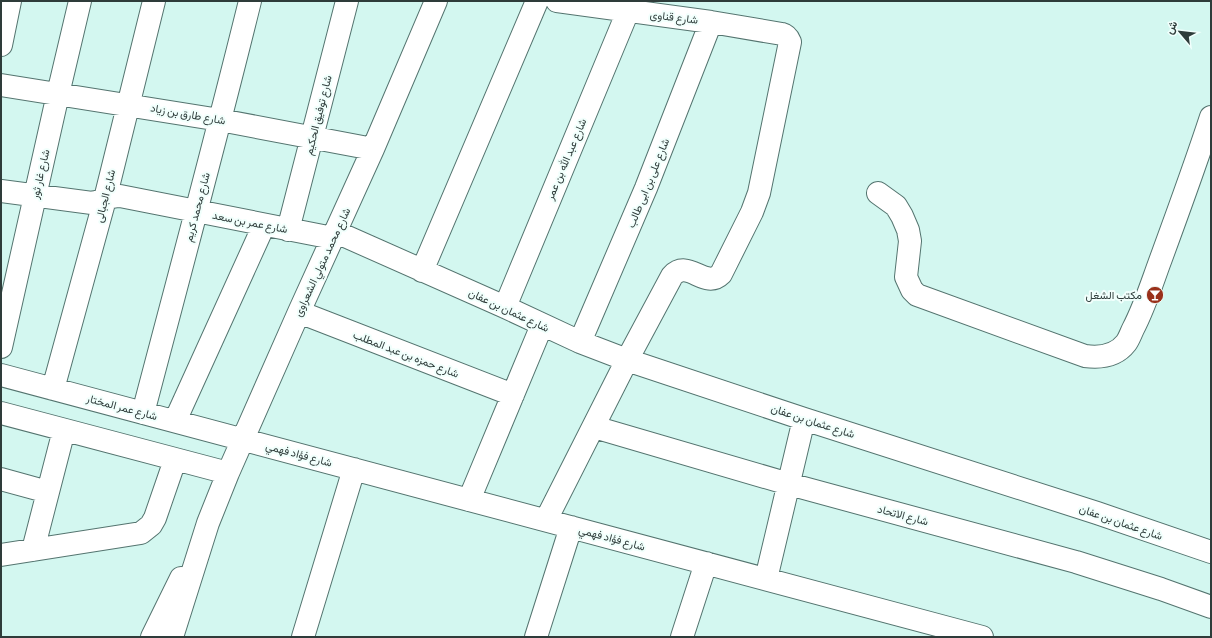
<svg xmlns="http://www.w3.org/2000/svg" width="1212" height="638" font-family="'Crimson Pro',Vazirmatn,serif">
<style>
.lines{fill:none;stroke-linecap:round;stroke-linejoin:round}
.minor-casing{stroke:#54746f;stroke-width:24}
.minor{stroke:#fff;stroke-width:22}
.labels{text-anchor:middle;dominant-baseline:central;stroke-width:4;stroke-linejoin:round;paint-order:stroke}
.street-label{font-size:11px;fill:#2e3c3a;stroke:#f1fffc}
.poi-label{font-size:11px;fill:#2e3c3a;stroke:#f1fffc;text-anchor:end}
</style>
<rect width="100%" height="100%" fill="#d3f7f0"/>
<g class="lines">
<defs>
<path id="minor" d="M1 45 10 1
M1 85 220 120 373 149
M1 191 92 203C102 201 109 196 120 196L333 238
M878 193 896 206 902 216 908 230 910 241 906 277 912 290 917 295 1085 356C1100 358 1116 356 1126 343 1129 339 1131 333 1133 329 1144 308 1151 286 1159 264 1177 215 1195 166 1211 117
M288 230 347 1
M336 232 505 307 580 342 627 360 804 419 1097 513 1211 552
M422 271 537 1
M505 307 628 11
M299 312 513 395
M580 342 646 188 711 22
M1 347 58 94 80 1
M1 375 982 637
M53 389 105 199 154 1
M1 413 228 473
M143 413C179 276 216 139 250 1
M175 421 264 225
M594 427 789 484 1076 562 1161 589 1211 607
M1 479 48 492
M469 500 542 325
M546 520 627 360 672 276C688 258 705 290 721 274L752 212 759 193 790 42C788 37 786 35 782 34L711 22 557 1
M33 550 64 430
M1 555 141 533 151 525 155 518 175 460
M766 579 804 419
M152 637 181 578
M172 637 208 523 228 473 299 312 373 149 436 1
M303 637 354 469
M536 637 571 527
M682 637 706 563"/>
</defs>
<use href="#minor" class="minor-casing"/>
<use href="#minor" class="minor"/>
</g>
<defs>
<symbol id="bar-disc" viewBox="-11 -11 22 22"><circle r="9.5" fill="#99301a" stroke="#f1fffc"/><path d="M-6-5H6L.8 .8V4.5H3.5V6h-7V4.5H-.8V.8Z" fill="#fff"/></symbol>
</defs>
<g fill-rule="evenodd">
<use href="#bar-disc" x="1145" y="285" width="20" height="20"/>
</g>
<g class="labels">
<g class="street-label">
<text transform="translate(674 17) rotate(7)">شارع قناوى</text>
<text transform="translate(188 114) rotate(10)">شارع طارق بن زياد</text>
<text transform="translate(318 115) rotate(-76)">شارع توفيق الحكيم</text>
<text transform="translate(566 159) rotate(-67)">شارع عبد الله بن عمر</text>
<text transform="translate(40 174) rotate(-77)">شارع غار ثور</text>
<text transform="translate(648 183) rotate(-68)">شارع على بن ابى طالب</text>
<text transform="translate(105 196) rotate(-76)">شارع الجبالى</text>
<text transform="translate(197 207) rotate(-75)">شارع محمد كريم</text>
<text transform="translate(250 222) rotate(11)">شارع عمر بن سعد</text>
<text transform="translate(322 262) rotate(-65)">شارع محمد متولي الشعراوى</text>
<text transform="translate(509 310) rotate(25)">شارع عثمان بن عفان</text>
<text transform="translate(406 354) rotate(21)">شارع حمزه بن عبد المطلب</text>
<text transform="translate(122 407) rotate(15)">شارع عمر المختار</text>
<text transform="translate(813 421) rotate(18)">شارع عثمان بن عفان</text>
<text transform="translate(299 454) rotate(15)">شارع فؤاد فهمي</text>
<text transform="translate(903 515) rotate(15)">شارع الاتحاد</text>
<text transform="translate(1121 522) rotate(19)">شارع عثمان بن عفان</text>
<text transform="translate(612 538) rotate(15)">شارع فؤاد فهمي</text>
</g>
<g class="poi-label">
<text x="1142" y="295">مكتب الشغل</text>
</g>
</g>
<rect width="1212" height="638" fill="none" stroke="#2e3c3a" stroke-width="4"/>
<g transform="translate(1180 32) rotate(298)" stroke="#f1fffc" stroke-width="3" paint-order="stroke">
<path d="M0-3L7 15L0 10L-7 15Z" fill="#2e3c3a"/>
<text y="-6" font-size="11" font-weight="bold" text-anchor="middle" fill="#2e3c3a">ش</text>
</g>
</svg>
